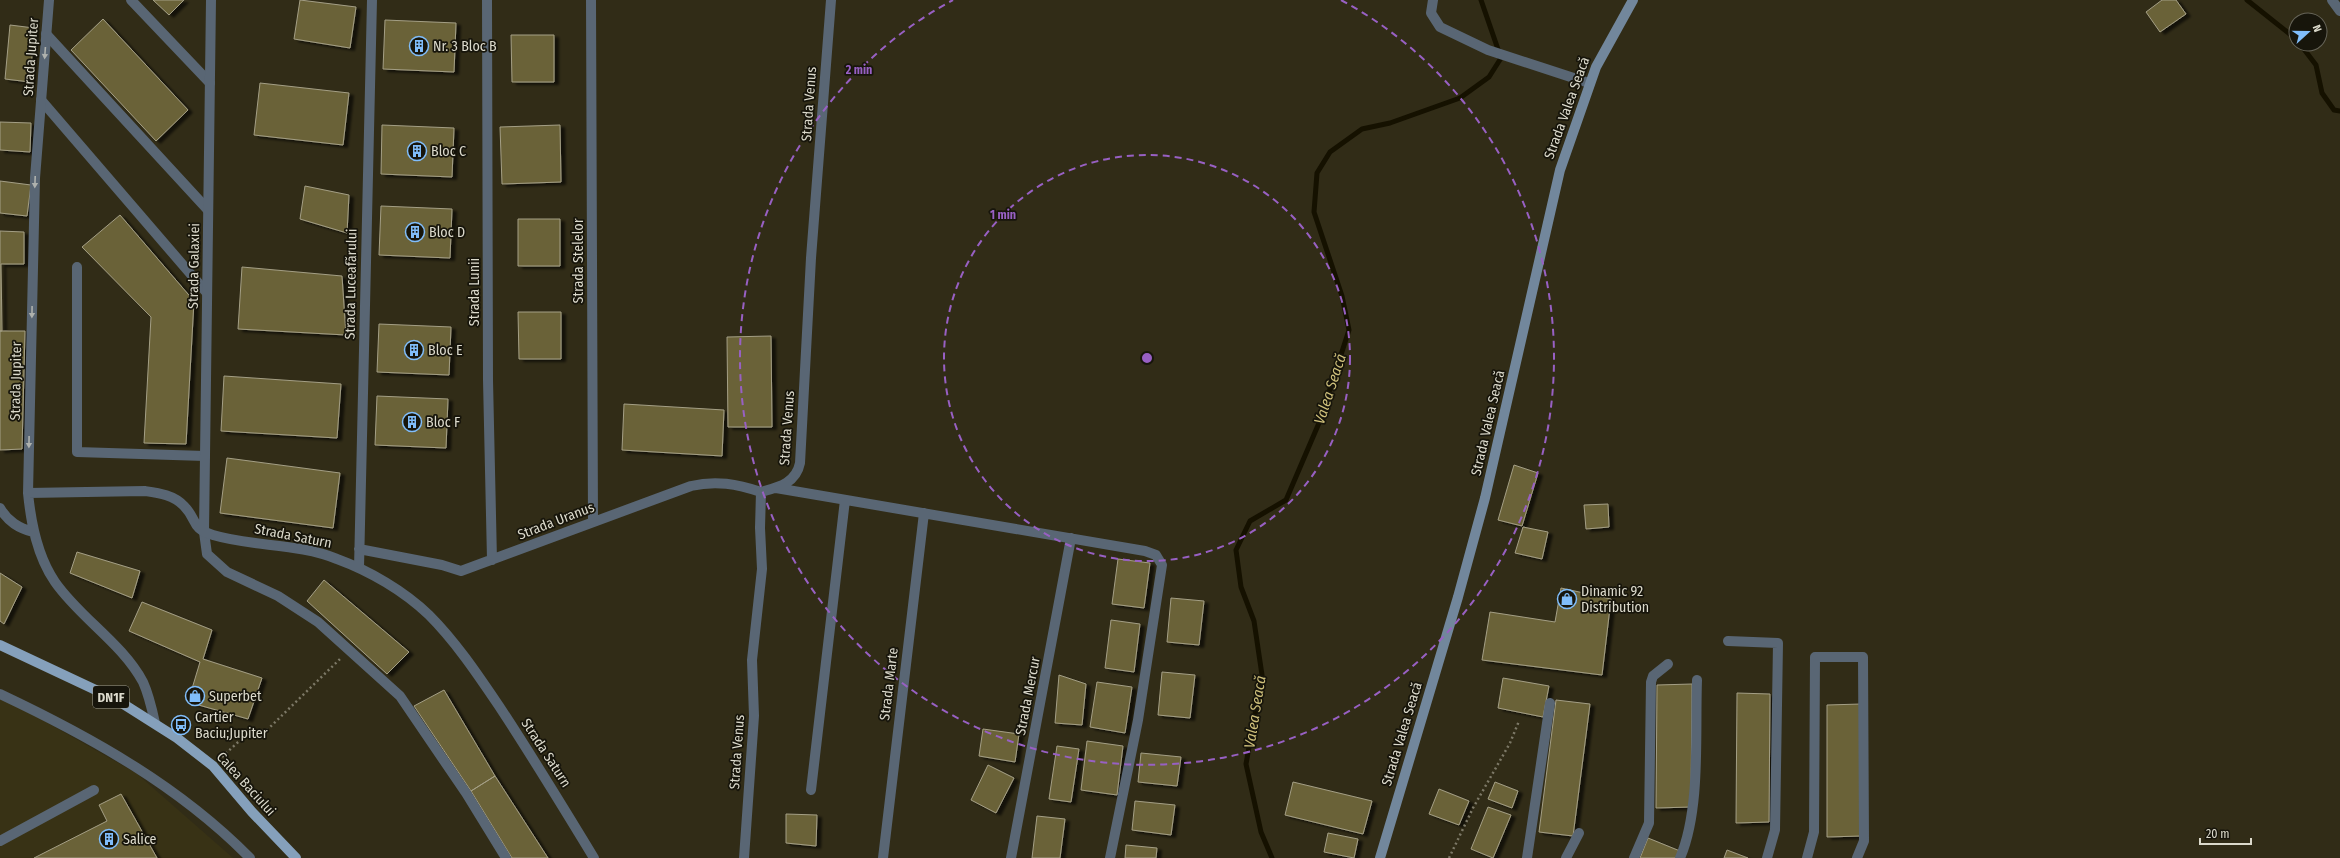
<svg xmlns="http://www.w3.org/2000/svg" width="2340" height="858" font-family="'Fira Sans Condensed',sans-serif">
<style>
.built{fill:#383215}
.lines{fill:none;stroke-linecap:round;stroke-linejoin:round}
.stream{stroke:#151100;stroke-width:5}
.building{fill:#6b6239;stroke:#a49f85;filter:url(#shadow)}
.path{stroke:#7d7967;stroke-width:2.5;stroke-dasharray:2 3;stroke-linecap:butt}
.service{stroke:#596674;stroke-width:10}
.minor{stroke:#596674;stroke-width:10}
.secondary{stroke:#72879c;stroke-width:10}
.primary{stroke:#85a0bb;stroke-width:10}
.oneway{fill:#aeb1ad}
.ring{fill:none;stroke:#9860c3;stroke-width:2;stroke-dasharray:7 5}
.labels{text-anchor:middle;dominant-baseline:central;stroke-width:3.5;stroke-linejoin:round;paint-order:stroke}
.shield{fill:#17150b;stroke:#a19f92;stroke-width:1}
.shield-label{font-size:13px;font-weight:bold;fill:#dcdacc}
.poi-label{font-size:14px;fill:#dcdacc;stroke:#17150b;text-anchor:start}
.street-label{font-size:14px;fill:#dcdacc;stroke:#17150b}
.water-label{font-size:15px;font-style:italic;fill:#cebf7a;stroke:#17150b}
.centre{fill:#9860c3;stroke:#17150b;stroke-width:2}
.ring-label{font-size:12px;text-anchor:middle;font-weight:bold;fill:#9860c3;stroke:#17150b;stroke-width:3.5;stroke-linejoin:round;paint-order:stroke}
</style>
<defs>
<filter id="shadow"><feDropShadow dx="4.5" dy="2.5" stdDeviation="1" flood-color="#0009"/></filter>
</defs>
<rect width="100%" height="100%" fill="#312c17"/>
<path class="built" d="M0 696 136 773 233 858H0Z"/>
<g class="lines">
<path class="stream" d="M2247 0 2296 39
M2300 44 2316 65 2322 93 2334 110 2340 111
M1272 858 1261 832 1246 764 1262 675 1254 621 1241 587 1236 550 1250 521 1286 500 1319 423 1349 330 1342 296 1314 212 1317 173 1330 152 1362 129 1390 123 1460 98 1489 77 1501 58 1481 0"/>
</g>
<path class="building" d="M153 0H184L169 15Z
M300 0 356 7 350 48 294 39Z
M2162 0H2176L2186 14 2160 32 2146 12Z
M103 19 188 110 156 141 71 50Z
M385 20 456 23 454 72 383 69Z
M10 25 34 28 30 82 5 79Z
M511 35H554V82H512Z
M260 83 349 93 343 145 254 135Z
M0 122 31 123 30 152 0 150Z
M382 125 454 128 452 177 381 174Z
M560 125 561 182 502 184 500 127Z
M0 181 31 185 27 216 0 213Z
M305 186 349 195 347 233 300 219Z
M381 206 452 209 450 258 379 255Z
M120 215 194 301 186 444 144 443 151 317 82 247Z
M518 219H560V266H518Z
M0 231 24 232V264H1L2 331H0Z
M242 267 342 276 346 335 238 329Z
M518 312H561V359H519Z
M379 324 451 327 449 375 377 372Z
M0 331H25L22 449 0 450Z
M771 336 772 427H728L727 337Z
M224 376 341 384 337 438 221 431Z
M377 396 448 399 446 448 375 445Z
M624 404 724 410 722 456 622 450Z
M227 458 340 473 333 528 220 513Z
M1514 465 1538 473 1522 526 1498 520Z
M1608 504 1609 527 1586 529 1584 505Z
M1523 527 1548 532 1542 559 1515 553Z
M77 552 140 571 132 598 70 573Z
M1118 559 1150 563 1144 608 1112 604Z
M0 573 22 587 4 624 0 621Z
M324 580 409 652 387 674 307 601Z
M1561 588 1611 599 1602 675 1482 660 1490 612 1555 622Z
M1171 598 1204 601 1199 645 1167 642Z
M142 602 212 630 203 659 262 678 248 719 188 702 200 662 129 631Z
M1111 620 1140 624 1134 672 1105 668Z
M1162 672 1195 675 1190 718 1158 715Z
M1059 675 1086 684 1082 725 1055 723Z
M1503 678 1549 686 1543 717 1498 708Z
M1097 682 1132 687 1125 733 1090 727Z
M1692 684 1691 807 1656 808 1657 685Z
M444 690 495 776 471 791 414 706Z
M1737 693 1770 694 1769 822 1736 823Z
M1556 700 1590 704 1573 836 1539 832Z
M1861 704V836L1827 837V705Z
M983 729 1019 734 1015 762 979 756Z
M1087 741 1123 746 1117 795 1081 790Z
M1057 746 1079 749 1071 802 1049 799Z
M1141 753 1181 757 1177 786 1138 782Z
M988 765 1014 778 996 813 971 800Z
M495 776 548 858H512L471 791Z
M1293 782 1372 801 1363 834 1285 815Z
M1495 782 1518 791 1512 808 1488 799Z
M1439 789 1469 801 1459 825 1429 814Z
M121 794 157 858H34L107 821 99 805Z
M1135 801 1175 805 1171 835 1132 830Z
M1488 807 1511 815 1493 858 1471 849Z
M786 814 817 815 816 846 786 843Z
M1037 816 1065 819 1060 858H1032Z
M1328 833 1358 839 1354 858 1324 852Z
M1648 838 1680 851 1677 858H1640Z
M1126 845 1157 848 1156 858H1125Z
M1727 850 1748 858H1724Z"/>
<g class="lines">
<path class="path" d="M222 757 250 731 267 730 340 659
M1449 858 1473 808 1510 743 1519 721"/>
<path class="service" d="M131 0 210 83
M46 34 208 210
M41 100 207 293
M77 267V452L205 456
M204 532 207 554 227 572 278 596 318 622 400 696 466 793 506 858
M1728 641 1778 643 1775 830 1767 858
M0 694C91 737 179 786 250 858
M0 841 94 790
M1527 858 1550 703
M1566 858 1579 833
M1634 858 1649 823 1651 682 1653 676 1668 664
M1680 858C1701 809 1695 734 1697 680
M1807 858 1814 832 1815 657H1863L1864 841 1857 858"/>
<path class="minor" d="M49 0 35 178 28 493C31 523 37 556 55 582 80 618 122 643 143 682 149 695 152 709 155 723
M487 0 488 380 492 560
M591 0 593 522
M1433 0 1431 13 1440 27 1488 50 1589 83
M2332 0 2340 11
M776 488 1145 551 1156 555 1162 565 1138 720 1110 858
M761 492C779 487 796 483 800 463L811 258 831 0
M28 493 145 491C159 493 174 495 184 506 198 520 190 528 213 535 253 547 298 543 337 559 370 571 404 591 429 615 456 642 478 675 499 706 532 756 563 807 594 858
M0 508C8 522 19 528 33 532
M204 532 211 0
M359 549 442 565 461 571 691 486C716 480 737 484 761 492
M359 568 372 0
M811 790 845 500
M744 858 754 716 752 660 762 569 760 528 761 492
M883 858 924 513
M1011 858 1071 538"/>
<path class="secondary" d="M1380 858 1458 597 1485 498 1560 170 1596 67 1633 0"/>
<path class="primary" d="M0 645 117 700 177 738 213 766 252 812 296 858"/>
</g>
<defs><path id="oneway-solid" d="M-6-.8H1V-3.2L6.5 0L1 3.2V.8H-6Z"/></defs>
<g class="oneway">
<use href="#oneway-solid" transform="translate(45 53) rotate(94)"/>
<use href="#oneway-solid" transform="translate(35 182) rotate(92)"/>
<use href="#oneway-solid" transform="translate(32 312) rotate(91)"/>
<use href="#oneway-solid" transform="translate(29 442) rotate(91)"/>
</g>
<g class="ring">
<circle cx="1147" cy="358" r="203"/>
<path d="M1341 0A407 407 0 1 1 953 0"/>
</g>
<defs>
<symbol id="building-ring" viewBox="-11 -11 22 22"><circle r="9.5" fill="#17150b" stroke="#80bdfa" stroke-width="1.5"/><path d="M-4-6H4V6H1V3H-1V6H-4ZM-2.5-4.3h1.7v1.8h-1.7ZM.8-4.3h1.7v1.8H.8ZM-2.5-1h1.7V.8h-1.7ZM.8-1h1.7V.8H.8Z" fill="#80bdfa"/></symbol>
<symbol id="shop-ring" viewBox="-11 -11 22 22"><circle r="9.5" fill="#17150b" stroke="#80bdfa" stroke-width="1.5"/><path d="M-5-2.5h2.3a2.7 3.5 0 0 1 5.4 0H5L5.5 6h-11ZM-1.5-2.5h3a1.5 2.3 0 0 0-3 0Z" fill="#80bdfa"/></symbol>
<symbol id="bus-ring" viewBox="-11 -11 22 22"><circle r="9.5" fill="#17150b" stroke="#80bdfa" stroke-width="1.5"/><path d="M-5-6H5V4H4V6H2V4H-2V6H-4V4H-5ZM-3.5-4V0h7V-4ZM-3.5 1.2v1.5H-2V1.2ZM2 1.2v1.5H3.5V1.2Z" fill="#80bdfa"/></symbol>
</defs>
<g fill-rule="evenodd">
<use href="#building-ring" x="408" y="35" width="22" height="22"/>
<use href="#building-ring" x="406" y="140" width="22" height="22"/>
<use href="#building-ring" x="404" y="221" width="22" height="22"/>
<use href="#building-ring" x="403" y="339" width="22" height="22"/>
<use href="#building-ring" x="401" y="411" width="22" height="22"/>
<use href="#shop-ring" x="1556" y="588" width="22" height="22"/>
<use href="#shop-ring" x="184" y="685" width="22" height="22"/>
<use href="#bus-ring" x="170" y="714" width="22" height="22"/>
<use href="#building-ring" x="98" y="828" width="22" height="22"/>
</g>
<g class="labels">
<rect class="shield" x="93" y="686" width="36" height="22" rx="3"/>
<g class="shield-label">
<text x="111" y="697">DN1F</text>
</g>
<g class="poi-label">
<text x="433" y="46">Nr. 3 Bloc B</text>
<text x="431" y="151">Bloc C</text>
<text x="429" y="232">Bloc D</text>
<text x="428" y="350">Bloc E</text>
<text x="426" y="422">Bloc F</text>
<text x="1581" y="591">Dinamic 92<tspan x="1581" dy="16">Distribution</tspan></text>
<text x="209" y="696">Superbet</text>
<text x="195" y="717">Cartier<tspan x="195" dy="16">Baciu;Jupiter</tspan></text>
<text x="123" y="839">Salice</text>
</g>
<g class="street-label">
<text transform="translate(31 57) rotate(-86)">Strada Jupiter</text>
<text transform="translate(809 104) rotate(-86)">Strada Venus</text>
<text transform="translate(1567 108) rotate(-70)">Strada Valea Seacă</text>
<text transform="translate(578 261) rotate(-90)">Strada Stelelor</text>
<text transform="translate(194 266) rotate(-89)">Strada Galaxiei</text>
<text transform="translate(351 284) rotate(-89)">Strada Luceafărului</text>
<text transform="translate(474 292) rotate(-90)">Strada Lunii</text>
<text transform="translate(16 381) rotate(-89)">Strada Jupiter</text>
<text transform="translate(1488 423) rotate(-77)">Strada Valea Seacă</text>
<text transform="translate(787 428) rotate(-86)">Strada Venus</text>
<text transform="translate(556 521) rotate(-21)">Strada Uranus</text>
<text transform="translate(293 536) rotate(11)">Strada Saturn</text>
<text transform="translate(889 684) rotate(-83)">Strada Marte</text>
<text transform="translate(1028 696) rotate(-79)">Strada Mercur</text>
<text transform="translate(1402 734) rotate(-73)">Strada Valea Seacă</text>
<text transform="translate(737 752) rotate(-86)">Strada Venus</text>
<text transform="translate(546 753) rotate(57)">Strada Saturn</text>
<text transform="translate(246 784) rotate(48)">Calea Baciului</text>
</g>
<g class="water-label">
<text transform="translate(1330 389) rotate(-72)">Valea Seacă</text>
<text transform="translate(1255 712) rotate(-81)">Valea Seacă</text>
</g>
</g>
<circle cx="1147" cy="358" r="6" class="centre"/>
<g class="ring-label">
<text x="859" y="74">2 min</text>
<text x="1003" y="219">1 min</text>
</g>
<g transform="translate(2308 32) rotate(69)"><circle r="19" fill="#17150b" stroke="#666458"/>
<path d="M0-3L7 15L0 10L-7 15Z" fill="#80bdfa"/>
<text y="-6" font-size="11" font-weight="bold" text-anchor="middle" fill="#dcdacc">N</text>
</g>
<path d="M2200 838v6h51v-6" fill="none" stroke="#dcdacc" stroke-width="2"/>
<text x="2206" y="838" font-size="12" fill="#dcdacc" stroke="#17150b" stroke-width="3" paint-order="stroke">20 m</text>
</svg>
